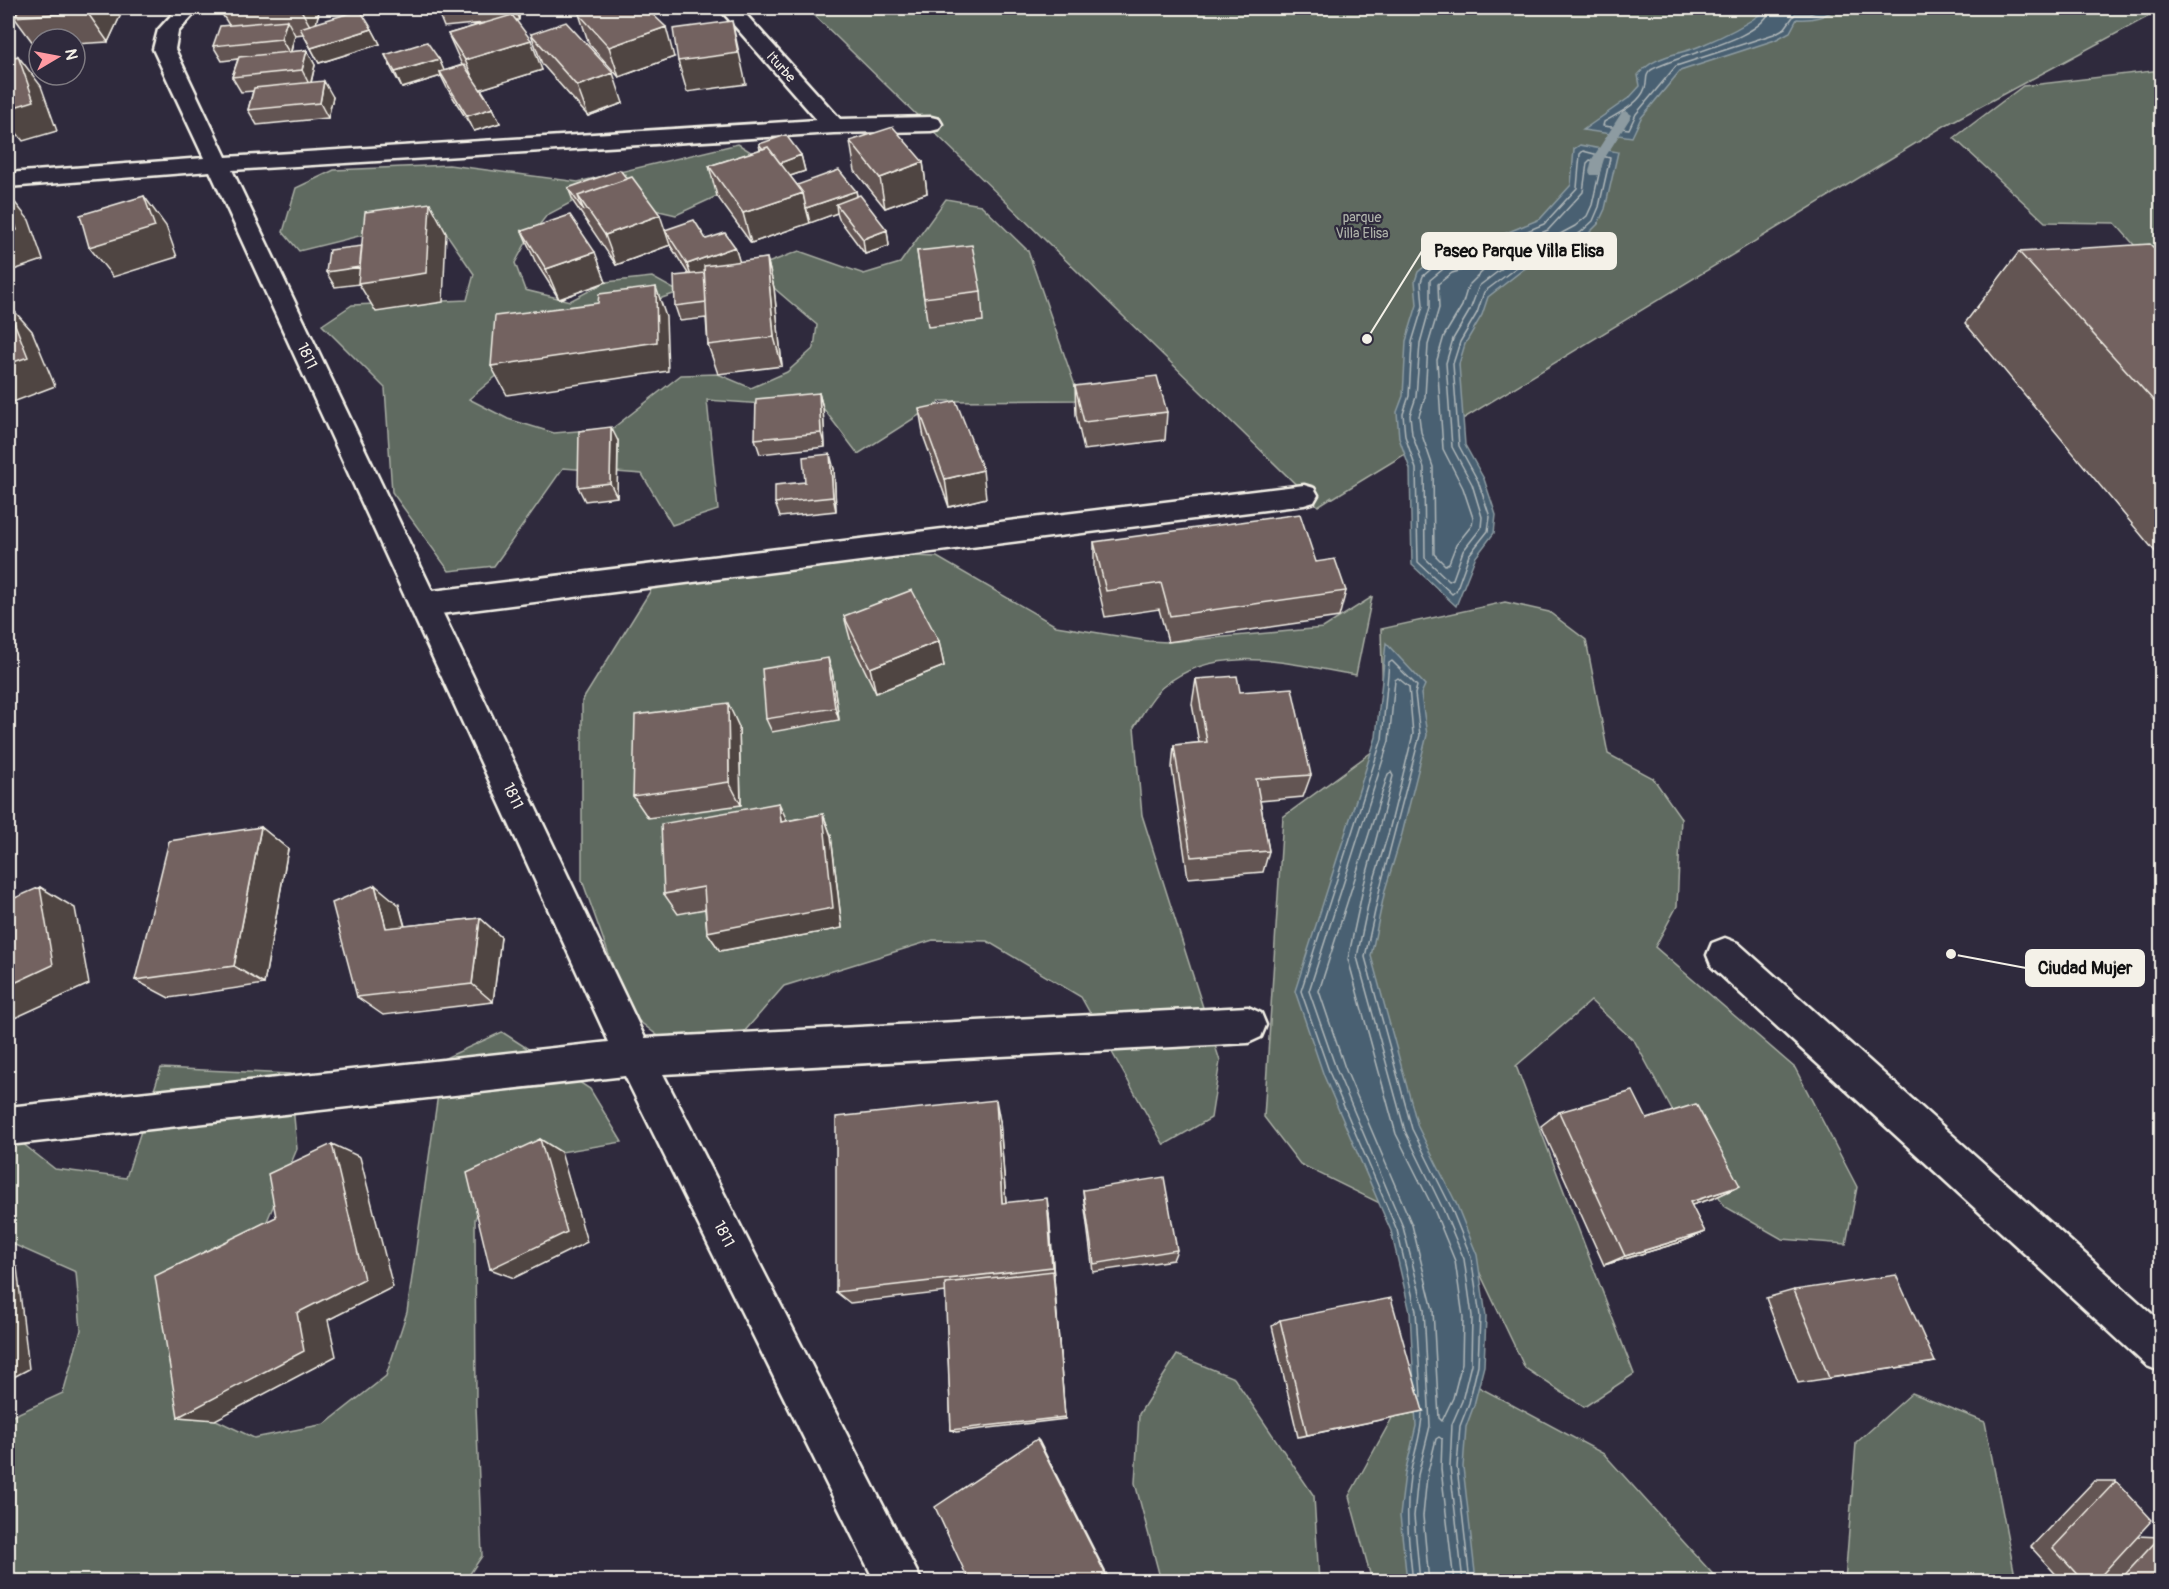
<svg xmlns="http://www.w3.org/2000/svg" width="2169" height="1589" font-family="Pangolin,sans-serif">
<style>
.green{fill:#5e6a60;stroke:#a9aea4;stroke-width:1.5}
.water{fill:#496172;stroke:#8d9ba1;stroke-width:1.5}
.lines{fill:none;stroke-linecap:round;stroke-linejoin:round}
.shore{stroke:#b0b7b9;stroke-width:1.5}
.stream{fill:#8d9ba1;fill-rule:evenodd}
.lane-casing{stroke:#f4f1e8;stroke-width:5}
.street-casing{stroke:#f4f1e8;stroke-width:5}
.lane{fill:#2f2a3d;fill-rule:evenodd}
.street{fill:#2f2a3d;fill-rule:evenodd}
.wall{fill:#635453;stroke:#f4f1e8;stroke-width:1.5}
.shaded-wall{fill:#504543;stroke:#f4f1e8;stroke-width:1.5}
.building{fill:#736260;stroke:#f4f1e8;stroke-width:1.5}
.labels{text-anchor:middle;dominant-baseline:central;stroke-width:4.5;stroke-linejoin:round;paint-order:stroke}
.far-street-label{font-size:14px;fill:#f4f1e8;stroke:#2f2a3d}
.far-park-label{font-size:14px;fill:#b0b4ab;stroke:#2f2a3d}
.street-label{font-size:16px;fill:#f4f1e8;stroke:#2f2a3d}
.leader{fill:none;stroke:#f4f1e8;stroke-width:2}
.callout-dot{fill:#f4f1e8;stroke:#2f2a3d;stroke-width:2}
.callout{fill:#f4f1e8;stroke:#f4f1e8;stroke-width:2}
.callout-label{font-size:18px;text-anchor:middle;font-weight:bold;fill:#111}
</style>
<rect width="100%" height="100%" fill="#2f2a3d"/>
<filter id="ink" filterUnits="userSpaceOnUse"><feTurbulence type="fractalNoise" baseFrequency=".0167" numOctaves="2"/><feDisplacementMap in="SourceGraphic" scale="12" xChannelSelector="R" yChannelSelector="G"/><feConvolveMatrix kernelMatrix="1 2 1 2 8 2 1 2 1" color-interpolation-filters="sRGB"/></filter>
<g filter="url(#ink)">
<path class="green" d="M807 8H2161L2162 9 1944 126 1333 498 1332 497 1318 506Z
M2161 70V363L2150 263 2115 223 2045 222 1954 138 2023 86Z
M738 144 762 159 717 196 676 215 642 207 625 174 547 215 528 239 515 263 525 290 570 301 606 282 652 277 679 292 537 342 469 399 508 419 554 433 613 428 681 375 718 374 751 388 787 372 814 348 817 325 774 288 765 264 799 251 864 274 900 263 946 199 981 205 1028 251 1080 400 941 401 858 454 823 408 707 400 718 510 672 525 642 474 563 468 494 566 449 571 392 492 385 388 322 325 352 305 467 300 474 274 446 233 379 231 299 251 283 232 296 188 334 170 449 165 578 182Z
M841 553 937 557 1056 626 1148 641 1168 642 1323 628 1372 597 1356 675C1293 665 1218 641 1164 686 1152 695 1143 714 1134 727L1142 815 1220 1061 1211 1118 1164 1145 1081 997 987 941 933 940 784 986 736 1041 680 1053 630 1014 582 880V701L654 585Z
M1505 602 1549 612 1586 640 1608 754 1653 778 1681 818 1677 906 1655 947 1795 1068 1857 1187 1846 1244 1782 1239 1724 1206 1635 1042 1591 1001 1516 1066 1634 1374 1584 1407 1525 1368 1467 1246 1300 1164 1264 1117 1283 817 1384 743 1381 629Z
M502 1032 590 1089 622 1142 561 1152 547 1147 490 1185 475 1219 476 1406 482 1556 465 1581H8V1418L63 1393 81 1330 76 1272 8 1242V1132L55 1169 126 1178 161 1068 290 1074 297 1149 242 1281 216 1420 254 1438 325 1424 386 1376 407 1312 443 1059Z
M1177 1355 1234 1378 1314 1496 1319 1581H1161L1135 1483 1139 1414Z
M1413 1380 1475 1385 1604 1454 1719 1581H1372L1349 1496Z
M1912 1393 1985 1422 2016 1581H1845L1856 1443Z"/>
<path class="water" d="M1765 8H1838C1824 17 1813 20 1797 19L1790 32 1775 40 1680 71 1641 118 1632 137 1583 130 1630 97 1640 86 1638 75C1654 55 1678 55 1700 46 1722 37 1746 25 1765 11Z
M1580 145 1618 152 1605 209 1598 224 1584 238 1524 269 1488 297 1482 315 1465 344 1459 364 1465 445 1484 479 1496 515 1494 533 1475 558 1456 606 1412 565 1410 469 1399 438 1397 412 1403 396 1406 341 1417 305 1415 281 1418 272 1441 253 1494 238 1540 219 1571 185 1574 149Z
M1386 643 1425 685 1421 694 1427 735 1402 834 1385 890 1371 956 1418 1127 1456 1203 1477 1255 1486 1316 1484 1366 1474 1405 1466 1427 1463 1467 1476 1581H1407L1400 1516 1405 1473 1416 1426 1410 1312 1391 1231 1324 1076 1295 991 1376 737Z"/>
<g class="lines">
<path class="shore" d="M1771 8C1762 41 1678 54 1651 70 1644 76 1648 80 1645 88 1640 104 1617 114 1604 122L1603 126 1629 129 1636 114 1676 66 1774 34 1785 28 1795 14H1809L1827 8
M1583 151 1610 158 1599 207 1593 221 1580 233 1521 264 1484 292 1477 313 1460 342 1453 364 1459 446 1478 481 1490 517 1488 531 1469 555 1456 591 1452 594 1418 562 1416 469 1405 436 1403 414 1409 396 1412 342 1423 306 1421 282 1423 276 1444 258 1496 244 1544 224 1577 188 1580 154Z
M1590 160 1599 162 1601 165 1592 205 1587 216 1575 226 1517 257 1479 286 1470 310 1453 339 1446 363 1452 447 1472 484 1482 517 1481 528 1463 551 1453 579 1449 581 1425 558 1424 468 1412 434 1410 415 1416 397 1420 343 1430 307V280L1448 265 1498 251 1548 230 1583 192 1587 163Z
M1483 264 1486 268 1468 286 1462 306 1444 336 1437 360 1443 449 1463 488 1473 518 1472 525 1456 545 1449 563 1445 565 1434 554 1433 467 1421 432 1419 416 1425 397 1428 345 1439 308 1438 284 1452 273Z
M1391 772 1393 776 1364 884 1348 959 1396 1134 1435 1212 1455 1261 1463 1317 1462 1363 1453 1398 1442 1421 1439 1418 1433 1310 1412 1225 1345 1068 1319 991 1388 774Z
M1421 1397 1416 1311 1397 1230 1330 1074 1301 991 1382 739 1389 663 1392 661 1417 686 1415 694 1420 735 1380 888 1365 957 1412 1129 1450 1205 1471 1257 1480 1316 1478 1365 1469 1403 1460 1426 1457 1467 1470 1582
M1413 1582C1409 1546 1405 1512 1410 1476 1413 1455 1422 1435 1422 1413
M1420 1582 1414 1516 1418 1475 1430 1426 1424 1309 1403 1227 1337 1071 1309 991 1389 741 1395 680 1398 678 1409 687 1413 734 1389 831 1372 886 1357 957 1405 1131 1443 1209 1464 1259 1472 1316 1471 1364 1462 1401 1452 1424 1450 1467 1463 1582
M1429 1582 1423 1516 1427 1476 1436 1439 1439 1437 1442 1439 1441 1469 1454 1582"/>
<path class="stream" d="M1626 111 1632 115 1604 159 1599 175H1591L1589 172 1592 159 1622 112Z"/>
<defs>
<path id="lane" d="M1304 485 1314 488 1318 495 1314 502 1304 505 424 616 413 612 409 604 413 596 424 592Z"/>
<path id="street" d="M178 8H199L178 32 175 49 226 157 817 120 719 8H740L840 119 931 117 939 119 942 124 939 129 931 131 834 133 232 170 645 1038 1248 1007 1261 1013 1266 1025 1261 1037 1248 1043 663 1074 922 1582H875L625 1076 8 1145V1107L609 1042 210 171 8 187V173L204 158 153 49 158 30Z
M1725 938 1738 943 2162 1323V1372L2147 1366 1712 967 1707 955 1712 943Z"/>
</defs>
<use href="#lane" class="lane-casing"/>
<use href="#street" class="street-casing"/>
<use href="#lane" class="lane"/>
<use href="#street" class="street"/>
</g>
<path class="wall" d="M8 8H121L123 10 108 42 75 44V39H39V47H36L14 17 15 16H8Z
M221 8H317L319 11 316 23 372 29 380 44 319 63 303 34 295 35 291 52 307 50 315 65 311 83 333 97 328 118 257 125 248 110 253 91 241 92 232 77 238 59 222 61 213 46 229 25 220 11Z
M438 8H520L519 20H516L542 70 481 89 493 108 500 123 474 131 447 88 441 76 402 88 392 70 385 55 439 59 444 71 462 65 448 34 484 23 444 27 438 12Z
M579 14 674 57 619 77 589 44Z
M531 34 623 103 588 116 542 64Z
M850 141 923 162 927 193 885 208 855 171Z
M759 144 801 155 805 171 790 176 797 185 856 191 857 196 887 230 889 246 865 254 839 219 837 213 751 243 717 196 709 166 760 150Z
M568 188 665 230 706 239 735 247 739 262 767 258 774 288 782 366 718 374 708 345 706 318 680 321 675 306 689 275 670 245 616 265 574 203Z
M522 231 606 282 559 299 535 261Z
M917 251 981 291 983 321 928 327Z
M2019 252 2162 256V560L1965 323Z
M1075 386 1167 412 1165 440 1084 450 1076 415Z
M819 393 823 408 825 447 760 454 755 439Z
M919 409 986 498 949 507 924 438Z
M618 441 617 497 585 501 578 487Z
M834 469 836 511 780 517 775 503 805 482Z
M1094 542 1316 562 1346 591 1339 617 1168 642 1159 609 1105 617 1094 569Z
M844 616 939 641 944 666 876 693 851 642Z
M832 671 839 720 772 732 766 719Z
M1196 679 1240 692 1311 775 1303 797 1260 801 1269 851 1263 872 1188 878 1172 768 1174 745 1199 743 1192 704Z
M739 727 741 805 648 818 633 796Z
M823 814 831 836 842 928 720 951 707 932 705 909 678 914 664 894 787 821Z
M261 827 288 849 264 984 169 998 135 980Z
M399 905 405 926 480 918 501 937 493 1002 383 1015 357 997Z
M1559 1112 1647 1119 1714 1198 1691 1205 1705 1232 1681 1242 1604 1265 1541 1126Z
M1000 1121 1006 1202 1049 1214 1065 1419 956 1432 951 1430 946 1292 850 1303 836 1292Z
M1083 1190 1177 1250 1173 1260 1093 1272 1084 1201Z
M1794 1290 1935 1362 1798 1383 1766 1298Z
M1280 1320 1423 1411 1298 1437 1272 1326Z
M2094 1481H2116L2137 1536 2160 1537 2162 1581H2062L2031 1547Z"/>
<path class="shaded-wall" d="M90 8H121L123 10 108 42 87 12Z
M300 8H317L319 11 314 33Z
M514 8H520L519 20Z
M287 20 295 35 290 54 281 39Z
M732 21 746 84 687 92 678 61Z
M666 27 674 57 619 77 609 47Z
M372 29 380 44 319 63 311 48Z
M531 40 542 70 478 90 465 60Z
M307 50 315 65 310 86 302 70Z
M18 56 41 86 57 131 23 141 12 127 8 129V109Z
M439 59 446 75 440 72 441 76 402 88 395 72Z
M613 73 623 103 588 116 577 86Z
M324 81 333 97 328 118 320 103Z
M493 108 500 123 474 131 467 116Z
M801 155 805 171 778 180 774 165Z
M923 162 927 193 885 208 880 178Z
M856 191 859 206 836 204 837 213 810 223 806 208Z
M803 193 810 223 751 243 743 213Z
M8 194 29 220 43 260 8 272Z
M144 196 166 226 177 257 113 277 89 247Z
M430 203 446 233 443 302 376 312 359 284 335 287 326 272Z
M660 215 670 245 616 265 605 235Z
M887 230 889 246 865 254 863 239Z
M735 247 740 263 692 279 687 264Z
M595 252 606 282 559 299 546 269Z
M767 258 774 288 782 366 774 337Z
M656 287 666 317 668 371 507 395 491 366Z
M8 304 32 331 55 386 8 404Z
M819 393 823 408 825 447 821 433Z
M611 427 618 441 617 497 610 483Z
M830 454 834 469 836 511 833 497Z
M983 470 986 498 949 507 945 479Z
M939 641 944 666 876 693 870 668Z
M828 658 832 671 839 720 835 708Z
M728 703 739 727 741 805 729 782Z
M779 803 789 825 781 822Z
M823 814 831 836 842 928 720 951 707 932Z
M261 827 288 849 264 984 234 966Z
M375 885 399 905 410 947 386 928Z
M40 887 75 908 89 984 8 1021V986Z
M480 918 501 937 493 1002 472 984Z
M996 1100 1000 1121 1007 1218 1002 1203Z
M540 1139 561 1152 587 1242 514 1278 490 1269Z
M332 1144 360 1157 393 1287 328 1320 336 1356 215 1420 178 1417Z
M1740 1186 1714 1198 1666 1213 1690 1202Z
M1047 1198 1049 1214 1065 1419V1417Z
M1705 1232 1681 1242 1604 1265 1625 1256Z
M8 1265 17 1267 29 1369 8 1380Z
M1037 1439 1039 1441 1110 1581H1109Z"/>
<path class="building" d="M20 8H90L87 12 14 17Z
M221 8H253L220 11Z
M438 8H484L438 12Z
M599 8H646L666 27 609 47 579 14Z
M360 10 372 29 311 48 300 28Z
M512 15 531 40 465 60 448 34Z
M287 20 281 39 213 46 220 26Z
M732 21 738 53 678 61 673 29Z
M566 22 613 73 577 86 531 34Z
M427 42 439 59 395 72 385 55Z
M307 50 302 70 232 77 239 57Z
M18 56 34 101 8 109V59Z
M464 65 493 108 467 116 440 72Z
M324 81 320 103 248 110 254 88Z
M893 127 923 162 880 178 850 141Z
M786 135 801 155 780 163 768 147 763 149 759 144Z
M768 147 803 193 743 213 709 166Z
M620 170 627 179 578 196 584 211 568 188Z
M839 170 856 191 806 208 803 193 797 185Z
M632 177 660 215 605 235 578 196Z
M860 195 887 230 863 239 836 204Z
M144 196 155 227 89 247 80 215Z
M8 200 17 230 8 233Z
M430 203 426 273 358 283 365 212Z
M570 215 595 252 546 269 522 231Z
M694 220 706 239 725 233 735 247 687 264 665 230Z
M2150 244 2162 256V410L2019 252Z
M972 245 981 291 924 298 917 251Z
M362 246 360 267 326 272 329 250Z
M767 258 774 337 708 345 704 266Z
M704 273 706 302 675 306 674 276Z
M656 287 657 342 491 366 495 316 598 303 599 294Z
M8 307 28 357 8 364Z
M1157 376 1167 412 1084 422 1075 386Z
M819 393 821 433 755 439 756 399Z
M956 401 983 470 945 479 919 409Z
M611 427 610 483 578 487 579 431Z
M830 454 833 497 775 503V485L805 482 803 457Z
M1300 514 1316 562 1335 559 1346 591 1170 616 1161 583 1106 591 1094 542Z
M912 590 939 641 870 668 844 616Z
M828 658 835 708 766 719 762 669Z
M1237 676 1240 692 1292 688 1311 775 1256 779 1269 851 1191 857 1174 745 1207 742 1196 679Z
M728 703 729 782 633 796 635 715Z
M779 803 781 822 823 814 833 908 707 932 704 887 664 894 661 824Z
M261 827 234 966 135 980 169 841Z
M375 885 386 928 480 918 472 984 357 997 332 903Z
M40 887 53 965 8 986V901Z
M1633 1091 1647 1119 1696 1104 1740 1186 1690 1202 1705 1232 1625 1256 1559 1112Z
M996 1100 1002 1203 1047 1198 1052 1267 836 1292V1117Z
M540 1139 567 1232 490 1269 467 1173Z
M332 1144 364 1279 297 1313 304 1351 178 1417 155 1276 276 1217 268 1174Z
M1164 1177 1177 1250 1094 1264 1083 1190Z
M1053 1271 1065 1417 951 1430 945 1283Z
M1896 1275 1935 1362 1829 1378 1794 1290Z
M1391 1298 1423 1411 1307 1435 1280 1320Z
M1037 1439 1109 1581H969L935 1507Z
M2116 1481 2152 1520 2096 1581H2083L2053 1548Z
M2160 1537 2162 1538V1581H2119Z"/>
</g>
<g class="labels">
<g class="far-street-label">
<text transform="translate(781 67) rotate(48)">Iturbe</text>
</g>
<g class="far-park-label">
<text x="1362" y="217">parque<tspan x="1362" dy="16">Villa Elisa</tspan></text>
</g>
<g class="street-label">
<text transform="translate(307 356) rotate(65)">1811</text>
<text transform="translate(513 796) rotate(65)">1811</text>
<text transform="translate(724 1234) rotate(63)">1811</text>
</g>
</g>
<path class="leader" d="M1367 339L1422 251M1951 954L2026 968"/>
<g class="callout-dot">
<circle cx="1367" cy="339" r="6"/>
<circle cx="1951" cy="954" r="6"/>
</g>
<g class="callout">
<rect x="1422" y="233" width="194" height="36" rx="6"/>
<rect x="2026" y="950" width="118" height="36" rx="6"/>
</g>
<g class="callout-label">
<text x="1519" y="257">Paseo Parque Villa Elisa</text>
<text x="2085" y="974">Ciudad Mujer</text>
</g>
<rect width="2169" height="1589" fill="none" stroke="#2f2a3d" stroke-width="30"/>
<rect x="15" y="15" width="2139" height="1559" fill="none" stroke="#f4f1e8" stroke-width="2" filter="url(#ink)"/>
<g transform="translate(57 57) rotate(80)"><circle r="28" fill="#2f2a3d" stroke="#7e7a81" stroke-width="1.5"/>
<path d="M0-4.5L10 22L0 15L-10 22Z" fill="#ff9aa2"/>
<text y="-9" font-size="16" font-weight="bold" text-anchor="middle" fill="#f4f1e8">N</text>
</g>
</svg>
